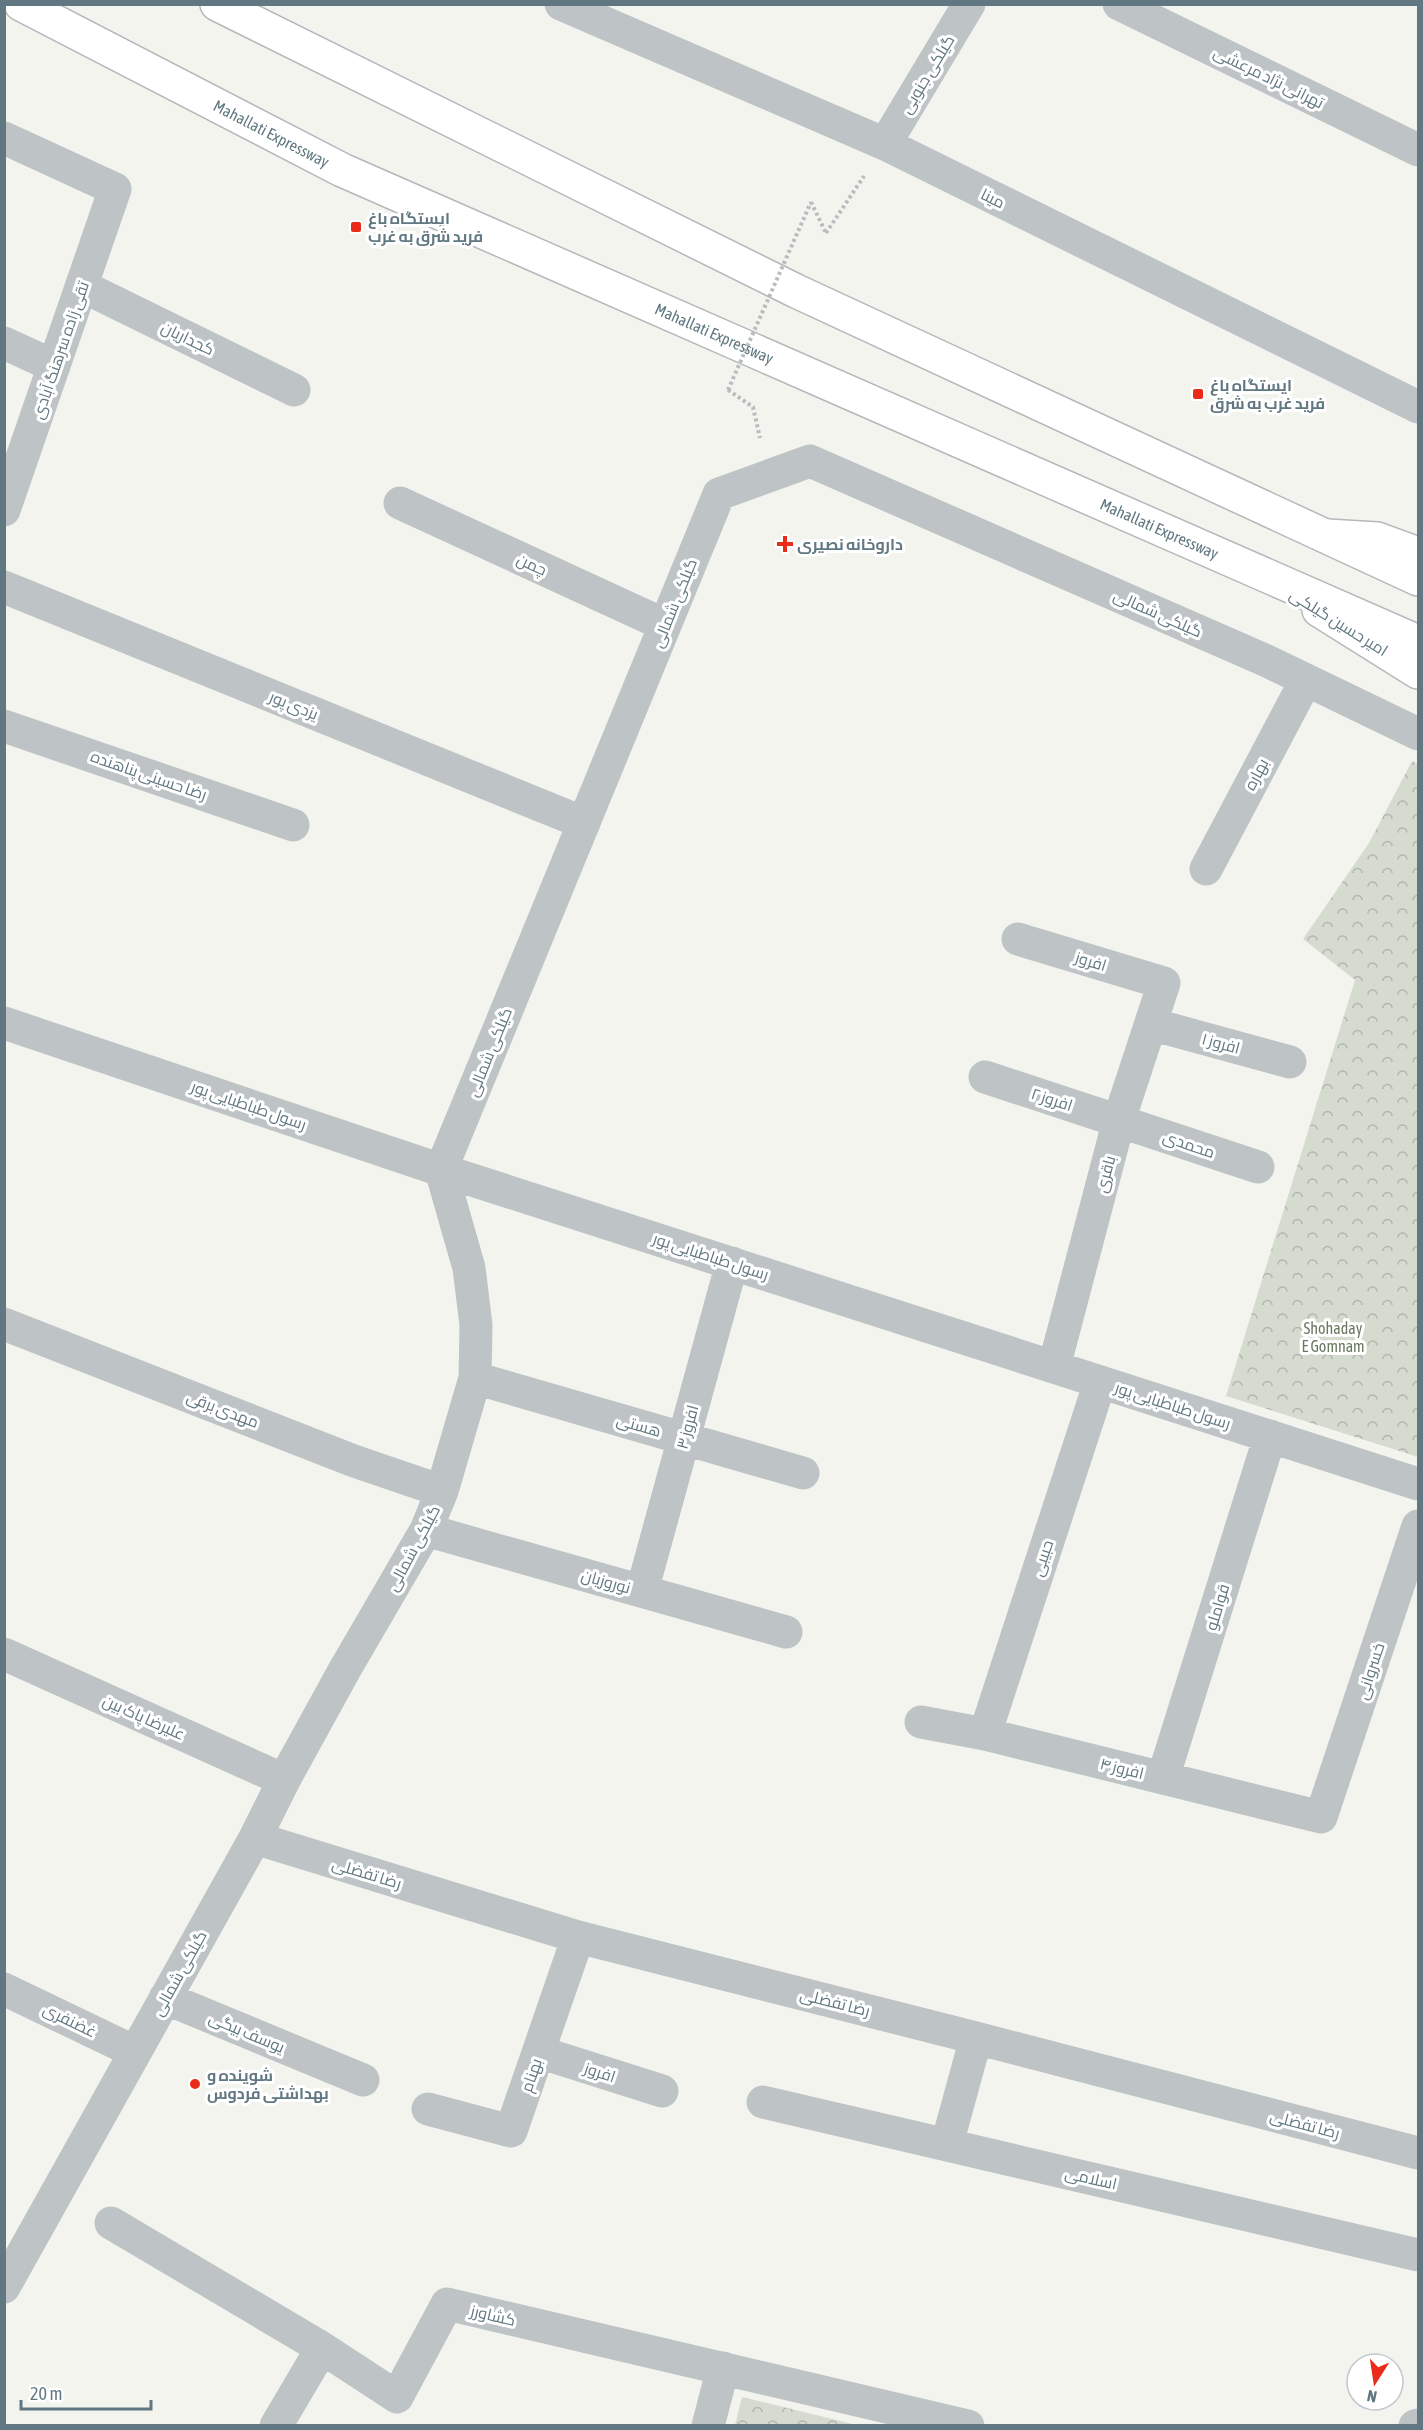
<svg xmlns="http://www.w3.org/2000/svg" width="1423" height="2430" font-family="'Asap Condensed',Cairo,sans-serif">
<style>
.park{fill:url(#park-crowns)}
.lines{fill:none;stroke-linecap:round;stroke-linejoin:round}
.primary-casing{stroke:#b4b9bc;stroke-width:36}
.trunk-casing{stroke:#b3b8ba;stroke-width:36}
.path{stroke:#b8bcbe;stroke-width:4;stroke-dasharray:3 3;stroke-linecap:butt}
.minor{stroke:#bec4c6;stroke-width:33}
.primary{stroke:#fff;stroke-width:33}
.trunk{stroke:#fff;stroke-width:33}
.path-bridge{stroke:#b8bcbe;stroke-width:4;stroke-dasharray:3 3;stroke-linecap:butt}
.poi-dot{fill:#eb2b19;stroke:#fff;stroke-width:2}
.labels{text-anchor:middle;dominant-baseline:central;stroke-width:6;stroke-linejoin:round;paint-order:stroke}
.street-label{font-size:16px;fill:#617882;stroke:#fff}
.poi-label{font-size:16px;font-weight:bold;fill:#617882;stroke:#fff;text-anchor:start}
.park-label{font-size:16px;fill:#697961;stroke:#fff}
</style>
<defs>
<pattern id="park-crowns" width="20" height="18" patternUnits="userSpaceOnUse" patternTransform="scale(1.5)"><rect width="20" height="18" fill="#d6dbd0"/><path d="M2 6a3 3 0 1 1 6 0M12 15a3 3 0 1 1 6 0" fill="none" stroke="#b1b6ae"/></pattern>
</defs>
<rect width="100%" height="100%" fill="#f4f4ef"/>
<path class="park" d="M1412 761 1418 764V1457L1226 1396 1355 980 1303 939 1369 843Z
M742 2397 857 2425H735Z"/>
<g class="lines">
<defs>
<path id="primary" d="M1327 536 1377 539 1418 554
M1319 610 1418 672"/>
<g id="trunk">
<path id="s1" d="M21 4 342 170 1418 642"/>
<path d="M217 4 796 291 1418 579"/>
</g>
</defs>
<use href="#primary" class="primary-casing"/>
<use href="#trunk" class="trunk-casing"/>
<path class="path" d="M811 202 826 233
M826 233 864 176
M728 390 753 407 760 438"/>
<path class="minor" d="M561 4 885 144 1418 407
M1119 4 1418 150
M4 138 115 189 4 510
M885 144 969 4
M82 286 294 390
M4 343 54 366
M400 503 665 625
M4 587 584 823
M4 726 293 825
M1206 869 1306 680
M1018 939 1164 983 1119 1120 1054 1367
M4 1023 441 1170 1418 1484
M1151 1024 1290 1062
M985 1077 1258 1167
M4 1324 354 1461 442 1491
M475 1378 803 1473
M426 1530 786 1632
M642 1591 732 1263
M4 1654 284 1780
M921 1722 985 1734 1321 1817 1418 1526
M985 1734 1100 1382
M1163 1778 1270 1436
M255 1838 578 1937 976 2038 1418 2153
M4 1989 135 2052
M165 1998 363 2080
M539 2052 662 2091
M763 2102 1418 2255
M428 2109 511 2131 578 1937
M947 2144 976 2038
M111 2223 322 2348 397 2397 447 2304 968 2426
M4 2287 255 1838 284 1780 345 1669 426 1530 442 1491 475 1378 476 1325 469 1268 441 1170 719 494 810 461 1267 661 1418 734
M276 2426 322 2348
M708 2426 723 2368
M1415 2426 1418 2425"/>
<use href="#primary" class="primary"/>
<use href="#trunk" class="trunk"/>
<path class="path-bridge" d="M728 390 811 202"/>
</g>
<g class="poi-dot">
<rect x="350" y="221" width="12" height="12" rx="3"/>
<rect x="1192" y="388" width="12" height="12" rx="3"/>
<path d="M782 535h6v6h6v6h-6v6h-6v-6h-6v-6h6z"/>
<circle cx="195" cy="2084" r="6"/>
</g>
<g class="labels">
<g class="street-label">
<text transform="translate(927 74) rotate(-59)">گیلکی جنوبی</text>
<text transform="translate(1269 77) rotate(26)">تهرانی نژاد مرعشی</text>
<text stroke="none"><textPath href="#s1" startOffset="282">Mahallati Expressway</textPath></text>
<text transform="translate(993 198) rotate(26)">مینا</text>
<text stroke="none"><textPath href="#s1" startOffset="768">Mahallati Expressway</textPath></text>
<text transform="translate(188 338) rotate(26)">کجداریان</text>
<text transform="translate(60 350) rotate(-71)">تقی زاده سرهنگ آبادی</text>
<text stroke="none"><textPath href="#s1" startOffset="1254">Mahallati Expressway</textPath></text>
<text transform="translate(532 564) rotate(25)">چمن</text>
<text transform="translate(674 603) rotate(-68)">گيلکی شمالی</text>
<text transform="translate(1158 613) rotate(24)">گيلکی شمالی</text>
<text transform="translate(1339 622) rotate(32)">امیر حسین گیلکی</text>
<text transform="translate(294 705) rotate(22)">یزدی پور</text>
<text transform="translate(1256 774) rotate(-62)">بهاره</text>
<text transform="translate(149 775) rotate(19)">رضا حسینی پناهنده</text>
<text transform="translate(1091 961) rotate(17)">افروز</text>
<text transform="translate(1221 1043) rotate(15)">افروز ۱</text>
<text transform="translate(489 1052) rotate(-68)">گيلکی شمالی</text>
<text transform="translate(1052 1099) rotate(18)">افروز ۲</text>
<text transform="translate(249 1105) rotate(19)">رسول طباطبایی پور</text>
<text transform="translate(1189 1144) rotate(19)">محمدی</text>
<text transform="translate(1105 1174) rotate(-75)">باقری</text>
<text transform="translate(711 1256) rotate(18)">رسول طباطبایی پور</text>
<text transform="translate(1173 1405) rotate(18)">رسول طباطبایی پور</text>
<text transform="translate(223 1409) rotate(21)">مهدی برقی</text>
<text transform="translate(639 1425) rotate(16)">هستی</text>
<text transform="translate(687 1427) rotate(-75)">افروز ۳</text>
<text transform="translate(413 1548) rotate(-62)">گيلکی شمالی</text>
<text transform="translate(1042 1558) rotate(-72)">حبیبی</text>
<text transform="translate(606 1581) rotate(16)">نوروزیان</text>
<text transform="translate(1217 1607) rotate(-73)">قواملو</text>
<text transform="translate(1370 1671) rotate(-72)">خسروانی</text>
<text transform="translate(144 1717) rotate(24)">علیرضا پاک بین</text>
<text transform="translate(1122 1768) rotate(14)">افروز ۴</text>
<text transform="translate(367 1873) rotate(17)">رضا تفضلی</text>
<text transform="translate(179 1973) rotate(-61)">گيلکی شمالی</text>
<text transform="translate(835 2002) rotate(14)">رضا تفضلی</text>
<text transform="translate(70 2020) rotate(26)">غضنفری</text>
<text transform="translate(247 2032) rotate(23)">یوسف بیگی</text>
<text transform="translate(600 2072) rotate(18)">افروز</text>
<text transform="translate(531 2075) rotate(-71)">بهنام</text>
<text transform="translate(1305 2124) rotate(15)">رضا تفضلی</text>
<text transform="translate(1091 2178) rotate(13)">اسلامی</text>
<text transform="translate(493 2315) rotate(13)">کشاورز</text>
</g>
<g class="poi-label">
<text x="368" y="218">ایستگاه باغ<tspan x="368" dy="18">فرید شرق به غرب</tspan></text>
<text x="1210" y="385">ایستگاه باغ<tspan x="1210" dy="18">فرید غرب به شرق</tspan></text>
<text x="797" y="544">داروخانه نصیری</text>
<text x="207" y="2075">شوینده و<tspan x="207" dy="18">بهداشتی فردوس</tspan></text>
</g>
<g class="park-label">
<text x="1333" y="1328">Shohaday<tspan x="1333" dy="18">E Gomnam</tspan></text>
</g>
</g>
<rect width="1423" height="2430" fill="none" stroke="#617882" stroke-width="12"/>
<g transform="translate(1375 2382) rotate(192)"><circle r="28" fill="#ffffff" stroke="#c0c9cd" stroke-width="1.5"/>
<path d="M0-4.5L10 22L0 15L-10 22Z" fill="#eb2b19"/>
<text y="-9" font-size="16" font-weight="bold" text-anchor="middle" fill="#617882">N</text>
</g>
<path d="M21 2400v9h130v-9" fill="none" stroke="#617882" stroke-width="3"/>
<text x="30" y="2400" font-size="18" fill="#617882" stroke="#ffffff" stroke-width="4.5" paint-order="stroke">20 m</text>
</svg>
